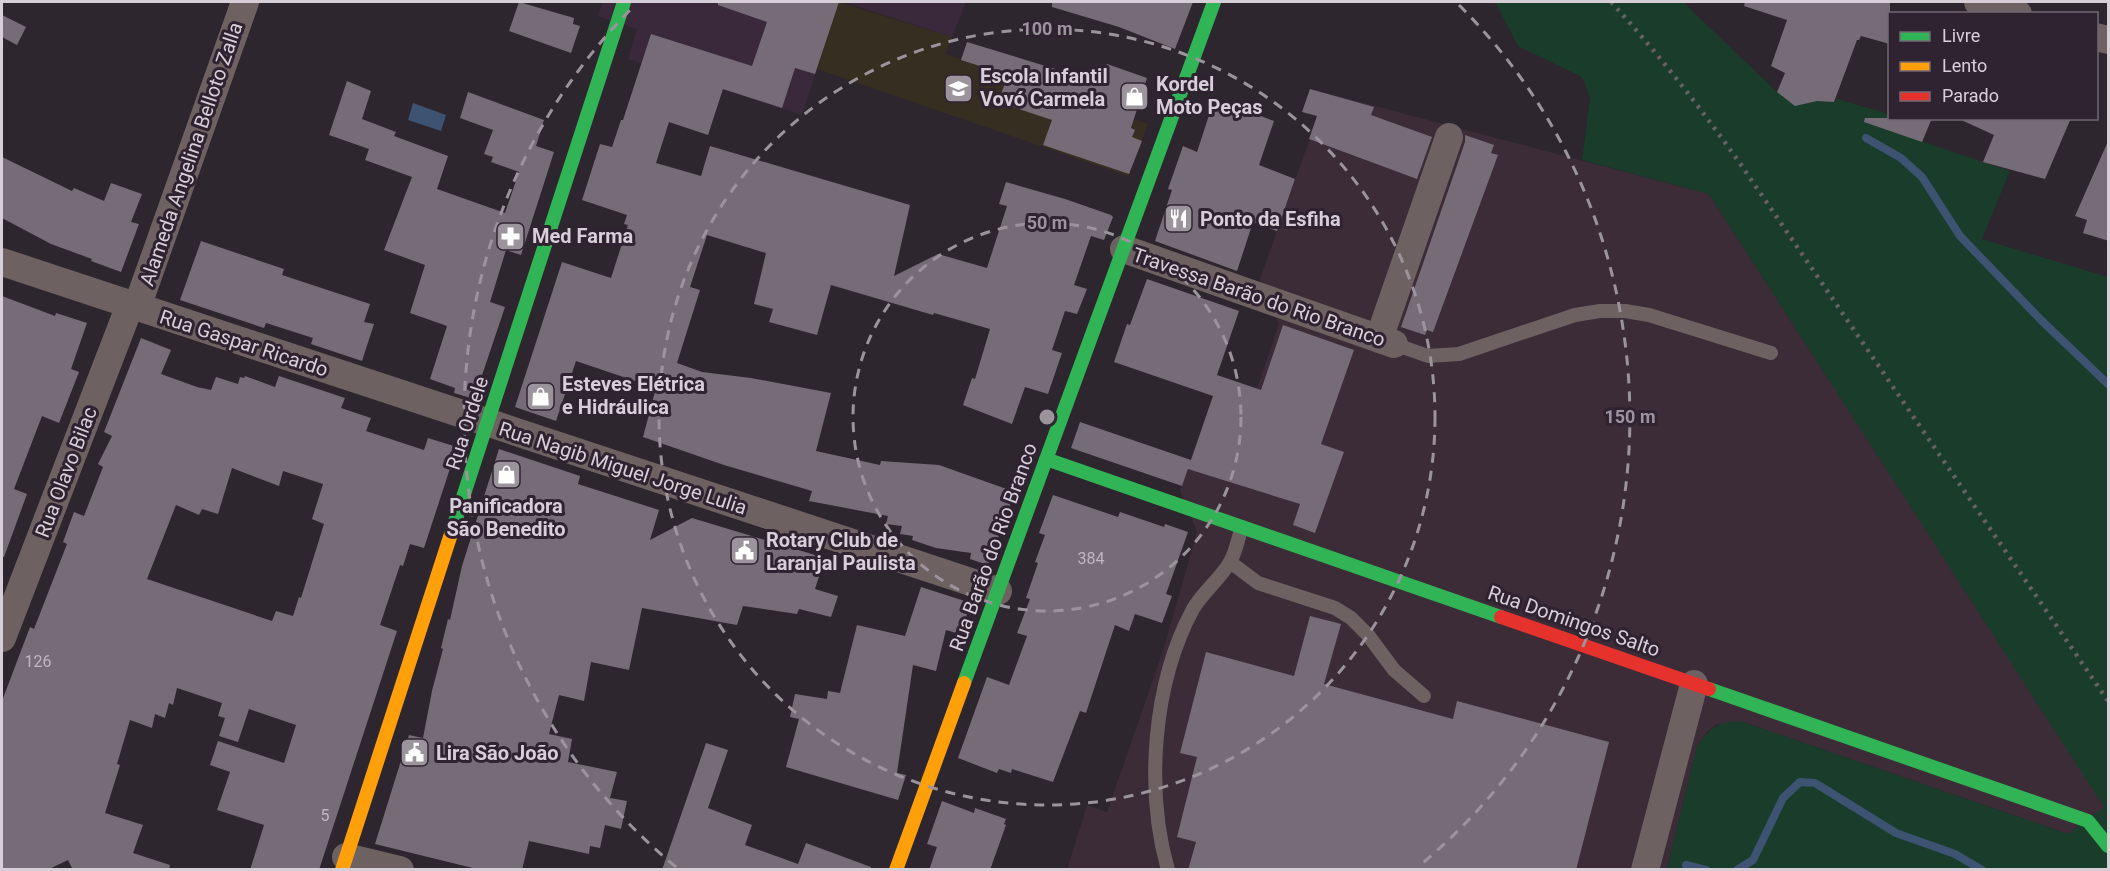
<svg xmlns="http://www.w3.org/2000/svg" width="2110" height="871" font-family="Roboto,sans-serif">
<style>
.built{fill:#39293b}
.industrial{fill:#3b2c37}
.education{fill:#362e20}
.green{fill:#193c2b}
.water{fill:#3e5272}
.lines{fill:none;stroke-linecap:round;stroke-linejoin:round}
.stream{stroke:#3e5272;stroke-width:8}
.building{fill:#766c77;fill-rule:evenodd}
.lane{stroke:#6e6162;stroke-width:14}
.street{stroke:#6e6162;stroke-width:28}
.fast{stroke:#30b455;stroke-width:14}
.slow{stroke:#ff9f0a;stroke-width:14}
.jam{stroke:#e5322d;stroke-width:14}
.rail{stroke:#686064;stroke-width:4.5;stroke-dasharray:3 6;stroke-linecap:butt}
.ring{fill:none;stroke:#9c949c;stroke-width:3;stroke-dasharray:10 8}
.labels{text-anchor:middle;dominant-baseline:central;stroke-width:6;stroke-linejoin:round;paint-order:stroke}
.number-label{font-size:16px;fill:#bfb6c0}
.poi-label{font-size:20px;font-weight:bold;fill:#d7cfd8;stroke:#2f2331;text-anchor:start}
.street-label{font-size:20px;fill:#d7cfd8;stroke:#2f2331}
.centre{fill:#9c949c;stroke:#2f2331;stroke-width:3}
.ring-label{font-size:18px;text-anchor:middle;font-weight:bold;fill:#9c949c;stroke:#2f2331;stroke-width:6;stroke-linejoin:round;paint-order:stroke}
</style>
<rect width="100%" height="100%" fill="#2d262e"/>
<path class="built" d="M603 2H839L802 115 628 59 637 29 598 16Z
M843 2H966L952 37Z"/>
<path class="industrial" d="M1326 93 1709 194 2105 807 2068 834 1743 722 1717 724 1707 732 1697 746 1667 869 1067 870 1087 805 1107 812 1164 648 1197 532 1180 491 1211 402 1248 414 1279 324 1260 279Z"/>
<path class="education" d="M839 2 952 37 946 54 1148 124 1128 176 817 69Z"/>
<path class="green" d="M1495 2H1683L1777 92 1817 101 1836 102 1837 99 1889 114 1890 118 1900 134 2010 171 1982 239 2108 277V869H1667L1697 746C1709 729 1720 719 1743 722L2068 834 2104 807 1709 194 1582 160 1590 97 1582 77 1518 46Z"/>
<path class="water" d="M413 103 446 115 441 131 408 120Z"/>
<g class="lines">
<path class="stream" d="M1866 138 1901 158 1922 177 1960 236 2041 320 2108 384
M1686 865 1706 870
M1737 870 1753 860 1783 798 1800 782 1815 783 1896 833 1955 854 1982 870"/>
</g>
<path class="building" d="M519 2 574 18 573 24 580 26 571 53 509 31Z
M718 2H839L815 74 795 68 782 108 723 89 708 135 669 122 656 163 701 176 710 146 910 205 894 276 938 254 987 268 1007 206 999 204 1006 182 1065 199 1111 215 1113 217 1104 240 1091 236 1074 285 1087 289 1077 314 1065 311 1052 350 1062 353 1048 394 1025 387 1012 424 963 405 972 378 975 379 990 329 934 313 933 315 831 285 817 335 769 322 773 309 754 304 766 253 707 235 690 287 700 290 677 363 702 372 751 378 831 393 816 451 880 465 881 461 939 465 1015 492 988 565 970 559 971 553 936 548 912 540 913 536 900 534 902 526 886 524 888 516 809 501 812 491 724 465 643 437 656 388 576 361 556 421 515 407 562 262 611 278 628 225 624 224 627 215 582 200 600 144 612 147 621 120H623L651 34 752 66 767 22 718 5Z
M1052 2H1193L1175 49 1119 27 1052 7Z
M1745 2H1890V44L1861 36 1859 40H1857L1834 102 1817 101 1795 106 1777 92 1785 73 1771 66 1787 20 1744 6Z
M2 15 26 27 17 45 2 37Z
M967 42 1101 83 1107 64 1147 78 1131 128 1135 130 1132 137 1142 141 1129 174 1043 145 1052 120 998 102 1008 75 961 60Z
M347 81 371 91 362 119 396 132 394 136 448 156 437 189 505 213 519 172 491 162 493 157 484 154 493 130 460 118 468 92 544 120 536 146 554 152 521 255 506 250 490 302 505 307 474 399 454 393 455 388 430 379 447 326 410 313 425 265 384 250 412 177 365 160 369 149 329 135Z
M1310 89 1374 107 1371 115 1432 137 1417 179 1309 139 1317 116 1302 112Z
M1214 100H1219L1274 121 1259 165 1295 179 1277 231 1253 222 1237 271 1155 241 1172 190 1168 189 1183 146 1197 152Z
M1865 118H1932L1922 142 1864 122Z
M1957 118H2071L2045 179 1983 162 1994 135Z
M1465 135 1494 145 1491 153 1498 155 1433 332 1427 330 1425 335 1401 327 1465 142Z
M2109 139V241L2083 233 2087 220 2075 216Z
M2 157 72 191 74 188 104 201 111 183 142 194 131 222 139 224 121 272 91 261 92 259 51 244 2 218Z
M201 241 284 269 282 275 370 304 364 322 374 324 362 361 311 344 313 338 266 323 264 328 180 300Z
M1147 279 1239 311 1217 375 1261 390 1283 325 1354 350 1321 444 1344 452 1315 533 1293 525 1300 504 1188 469 1182 486 1071 448 1080 422 1191 460 1213 396 1114 362 1127 324 1130 325Z
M2 296 55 316 56 313 87 323 71 369 79 372 59 423 42 416 14 489 27 494 4 557H2Z
M141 338 171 350 161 374 197 387 211 390 216 377 238 384 240 377 244 378 245 376 275 387 279 376 345 398 341 408 371 418 366 431 424 450 428 438 457 447 424 548 410 544 403 566 400 565 380 625 397 631 319 870H250L264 825 217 810 230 772 210 765 218 741 284 763 296 725 249 709 238 742 219 736 225 718 218 716 222 703 177 688 173 705 169 703 165 718 155 714 152 728 130 720 117 764 120 765 105 813 143 825 133 853 170 865 169 870H73L68 860 47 870H2V701L30 627 34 629 67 544 63 542 74 512 84 516 103 467 98 464 112 436 104 432ZM232 468 279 486 283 471 323 484 312 519 324 524 301 598 299 597 293 616 276 611 272 621 147 579 176 505 199 515 202 509 218 514Z
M499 449 580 476 578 484 659 510 650 540 692 518 825 558 815 589 838 596 831 617 799 609 797 614 743 606 737 625 642 608 629 670 591 662 584 701 559 695 549 734 572 739 568 762 617 772 610 798 627 801 621 829 605 825 600 848 590 846 589 854 529 841 522 870H481L375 844 409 735 423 738 432 691 443 649 441 648 448 619 450 620 462 566Z
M1053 495 1118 517 1120 512 1164 527 1165 524 1188 532 1166 594 1172 596 1162 623 1135 614 1129 631 1115 625 1086 713 1080 711 1053 782 1012 769 1011 773 999 769 997 773 958 758 987 677 1009 685 1027 636 1017 633 1030 599 1026 598 1038 563 1035 562 1045 535 1039 533Z
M921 587 971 603 960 634 946 630 936 671 913 665 897 773 906 775 898 800 786 767 799 719 790 717 795 694 827 699 828 691 840 693 857 625 905 636Z
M1310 616 1341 624 1324 684 1453 719 1457 701 1609 742 1576 870H1188L1196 842 1177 837 1197 757 1180 753 1206 652 1294 676Z
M706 743 728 750 708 808 752 825 745 845 798 864 806 843 871 867V870H662Z
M942 801 974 813 975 808 1006 819 1004 824 1006 825 990 870H929L937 847 927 844Z"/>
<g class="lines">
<path class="lane" d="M1394 344 1428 356 1459 354 1575 315 1600 311H1625L1649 315 1771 353
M1230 562 1258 583 1335 608 1351 618 1368 635 1394 670 1424 696
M1168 870C1145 789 1153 683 1193 609 1203 592 1220 579 1230 562 1236 552 1238 538 1242 527"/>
<path class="street" d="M1978 2 2018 14
M2096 37 2108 40
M1124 249 1394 344
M2 262 998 591
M137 307 245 2
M1379 339 1449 137
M2 638 130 305
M346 857 400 870
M1645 870 1694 684"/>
<path class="fast" d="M1046 459 1501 617
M451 534 624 2
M964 683 1214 2
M1709 689 2088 821 2108 846"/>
<path class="slow" d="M342 870 451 534
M896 870 964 683"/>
<path class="jam" d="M1501 617 1709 689"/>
<path class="rail" d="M1611 2C1657 52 1699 106 1739 162L2108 701"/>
</g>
<g class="ring">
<circle cx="1047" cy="417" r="194"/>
<circle cx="1047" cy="417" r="388"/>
<path d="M676 867A583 583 0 0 1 635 5M1459 5A583 583 0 0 1 1418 867"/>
</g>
<defs>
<symbol id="school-square" viewBox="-11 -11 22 22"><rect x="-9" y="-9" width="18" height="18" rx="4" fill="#9c949c" stroke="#2f2331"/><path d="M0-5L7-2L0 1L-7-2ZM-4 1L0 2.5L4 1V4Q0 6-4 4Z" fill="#fff"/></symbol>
<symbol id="shop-square" viewBox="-11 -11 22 22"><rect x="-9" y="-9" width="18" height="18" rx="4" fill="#9c949c" stroke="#2f2331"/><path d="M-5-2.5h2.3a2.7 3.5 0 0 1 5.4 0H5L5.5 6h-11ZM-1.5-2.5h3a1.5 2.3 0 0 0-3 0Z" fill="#fff"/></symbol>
<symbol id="restaurant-square" viewBox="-11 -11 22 22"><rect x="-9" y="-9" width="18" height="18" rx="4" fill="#9c949c" stroke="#2f2331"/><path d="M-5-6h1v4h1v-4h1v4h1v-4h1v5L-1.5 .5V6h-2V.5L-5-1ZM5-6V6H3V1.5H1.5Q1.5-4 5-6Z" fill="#fff"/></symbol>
<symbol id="pharmacy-square" viewBox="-11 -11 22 22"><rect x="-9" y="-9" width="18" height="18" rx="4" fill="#9c949c" stroke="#2f2331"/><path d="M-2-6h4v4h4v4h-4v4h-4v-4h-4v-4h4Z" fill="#fff"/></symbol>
<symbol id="civic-square" viewBox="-11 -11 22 22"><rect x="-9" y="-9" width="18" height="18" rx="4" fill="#9c949c" stroke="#2f2331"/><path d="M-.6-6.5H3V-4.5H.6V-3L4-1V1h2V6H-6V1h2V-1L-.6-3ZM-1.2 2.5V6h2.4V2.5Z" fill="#fff"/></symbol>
</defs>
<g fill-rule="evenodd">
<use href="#school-square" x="942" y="72" width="33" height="33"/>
<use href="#shop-square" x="1118" y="80" width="33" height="33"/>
<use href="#restaurant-square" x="1162" y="202" width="33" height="33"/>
<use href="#pharmacy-square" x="494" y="220" width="33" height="33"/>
<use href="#shop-square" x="524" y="380" width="33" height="33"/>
<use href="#shop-square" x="490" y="458" width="33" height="33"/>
<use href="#civic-square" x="728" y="534" width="33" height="33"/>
<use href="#civic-square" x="398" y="736" width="33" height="33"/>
</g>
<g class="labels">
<g class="number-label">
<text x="1091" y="558">384</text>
<text x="38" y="661">126</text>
<text x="325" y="815">5</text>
</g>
<g class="poi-label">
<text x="980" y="76">Escola Infantil<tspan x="980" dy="23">Vovó Carmela</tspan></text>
<text x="1156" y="84">Kordel<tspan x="1156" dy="23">Moto Peças</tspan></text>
<text x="1200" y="219">Ponto da Esfiha</text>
<text x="532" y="236">Med Farma</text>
<text x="562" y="384">Esteves Elétrica<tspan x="562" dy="23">e Hidráulica</tspan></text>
<text x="506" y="506" text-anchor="middle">Panificadora<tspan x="506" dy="23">São Benedito</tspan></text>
<text x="766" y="540">Rotary Club de<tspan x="766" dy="23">Laranjal Paulista</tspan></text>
<text x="436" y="753">Lira São João</text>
</g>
<g class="street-label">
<text transform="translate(191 154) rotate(-71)">Alameda Angelina Belloto Zalla</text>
<text transform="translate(1259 297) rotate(19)">Travessa Barão do Rio Branco</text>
<text transform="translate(244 343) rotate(18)">Rua Gaspar Ricardo</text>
<text transform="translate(467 423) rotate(-72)">Rua Ordele</text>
<text transform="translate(623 468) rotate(18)">Rua Nagib Miguel Jorge Lulia</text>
<text transform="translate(66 472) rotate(-69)">Rua Olavo Bilac</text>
<text transform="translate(993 547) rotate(-70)">Rua Barão do Rio Branco</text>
<text transform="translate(1574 621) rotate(19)">Rua Domingos Salto</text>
</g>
</g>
<circle cx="1047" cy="417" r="9" class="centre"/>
<g class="ring-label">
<text x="1047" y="35">100 m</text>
<text x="1047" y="229">50 m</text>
<text x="1630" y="423">150 m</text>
</g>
<rect width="2110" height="871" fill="none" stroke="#d7cfd8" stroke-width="6"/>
<rect x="1888" y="12" width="210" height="108" fill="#2f2331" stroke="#726874" stroke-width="1.5"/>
<rect x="1900" y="32" width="30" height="9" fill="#30b455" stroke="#726874" stroke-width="1.5"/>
<text x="1942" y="42" font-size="18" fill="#d7cfd8">Livre</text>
<rect x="1900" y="62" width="30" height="9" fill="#ff9f0a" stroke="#726874" stroke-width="1.5"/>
<text x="1942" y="72" font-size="18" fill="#d7cfd8">Lento</text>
<rect x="1900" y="92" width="30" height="9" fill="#e5322d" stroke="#726874" stroke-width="1.5"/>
<text x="1942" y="102" font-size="18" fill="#d7cfd8">Parado</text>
</svg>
